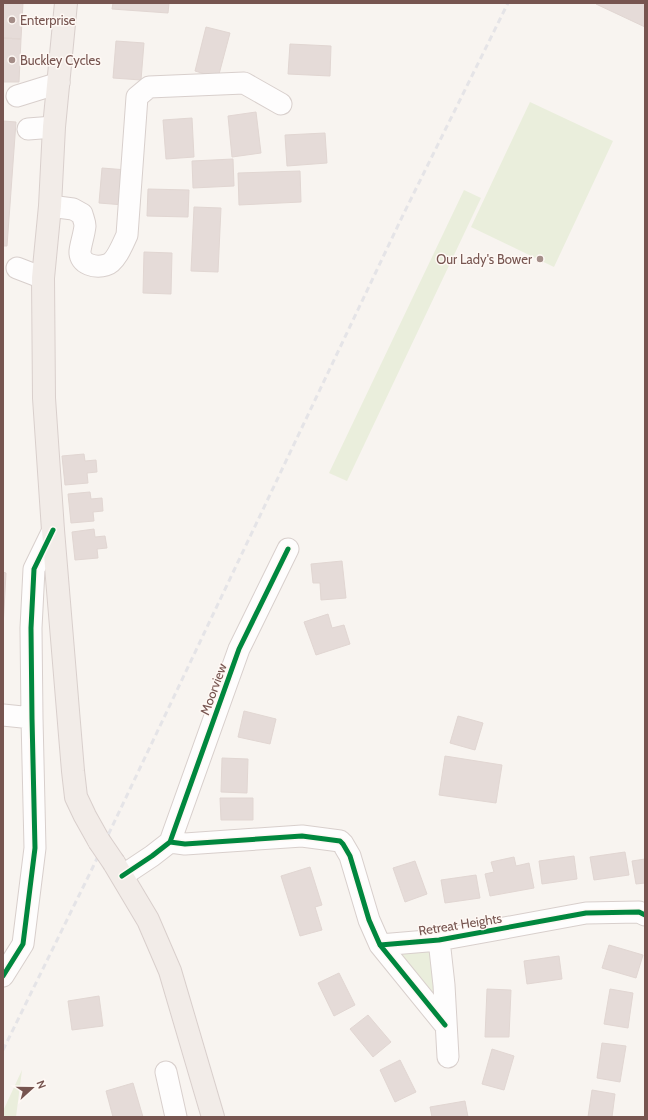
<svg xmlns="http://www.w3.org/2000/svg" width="648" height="1120" font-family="Cabin,sans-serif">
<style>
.green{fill:#eaeedc}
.building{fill:#e5dbd8;stroke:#e1d6d2}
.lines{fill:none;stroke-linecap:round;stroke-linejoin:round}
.minor-casing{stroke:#d8cfcc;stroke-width:23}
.major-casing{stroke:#d9cfcc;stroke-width:24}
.minor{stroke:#fefdfd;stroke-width:21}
.major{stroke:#f2ece8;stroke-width:22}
.rail{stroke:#e5e4e7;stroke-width:3;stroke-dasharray:6 4;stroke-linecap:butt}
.major-bridge-casing{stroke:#d9cfcc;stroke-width:24;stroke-linecap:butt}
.major-bridge{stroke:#f2ece8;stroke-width:22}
.cycleway-casing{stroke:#fef8f4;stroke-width:8}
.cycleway{stroke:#00873e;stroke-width:5}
.poi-dot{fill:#a48d88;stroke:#fef8f4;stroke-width:1.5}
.labels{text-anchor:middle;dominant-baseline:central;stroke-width:3;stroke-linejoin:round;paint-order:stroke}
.poi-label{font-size:13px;fill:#775550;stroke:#fef8f4;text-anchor:start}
.street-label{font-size:13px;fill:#775550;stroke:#fef8f4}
</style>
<rect width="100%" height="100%" fill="#f8f4f0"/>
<path class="green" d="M530 102 613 141 554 267 471 227Z
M464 190 481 198 347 481 329 473Z
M439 940 445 1025 380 945Z
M22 1070 16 1117H3V1111Z"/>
<path class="building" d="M3 3H23L21 39 3 38Z
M113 3H169L168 13 112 9Z
M596 3H645V27L596 4Z
M206 27 230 33 218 78 195 71Z
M3 38 21 39 19 82H3Z
M116 41 144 43 141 80 113 78Z
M290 44 331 46 330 76 288 74Z
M256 112 261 153 232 157 228 116Z
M192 118 194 157 166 159 163 120Z
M3 121 16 122 7 246H3Z
M325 133 327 163 287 166 285 135Z
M233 159 234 186 193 188 192 161Z
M102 168 127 170 124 205 99 203Z
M300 171 301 202 239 205 238 173Z
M148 189 189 190 188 217 147 216Z
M194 207 221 208 218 272 191 271Z
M144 252 172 253 171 294 143 293Z
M84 454 85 461 96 460 97 472 87 473 88 483 65 485 62 456Z
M90 492 91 499 102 498 103 511 93 512 94 521 71 523 68 494Z
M94 529 95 537 105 536 107 548 97 549 98 558 75 560 72 532Z
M342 561 346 598 321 600 320 583H313L311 564Z
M3 572 6 573 3 627Z
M328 614 332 628 344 625 350 644 316 655 304 622Z
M244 711 276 719 270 744 238 737Z
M458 716 483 723 475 750 450 743Z
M445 756 502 765 496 803 439 795Z
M222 758 248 759 247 793 221 792Z
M220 798H253V820H221Z
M625 852 629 875 594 880 590 857Z
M574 856 577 879 542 884 539 861Z
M514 857 516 866 529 863 534 888 490 896 485 874 494 872 491 862Z
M645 859V883L636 884 632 861Z
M415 861 427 894 405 902 393 868Z
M310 867 322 905 315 907 322 930 300 936 281 876Z
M476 875 480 898 445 903 441 880Z
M609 945 643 955 636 978 602 968Z
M559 956 562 979 527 984 524 961Z
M339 973 355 1005 334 1016 318 983Z
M487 989 511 990 509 1037H485Z
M610 989 633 993 628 1028 604 1024Z
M99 996 103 1026 72 1030 68 1001Z
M368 1015 391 1042 373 1057 350 1029Z
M602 1043 626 1046 620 1082 597 1078Z
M492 1049 514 1056 504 1090 482 1084Z
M400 1060 416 1092 395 1102 380 1070Z
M133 1083 143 1117H113L106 1091Z
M592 1090 615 1094 612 1117H588Z
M465 1101 468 1117H432L430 1107Z"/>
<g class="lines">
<defs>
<path id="minor" d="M17 96 59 83
M28 129 54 127
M50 206 73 209 82 214C83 218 85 222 85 226 84 235 81 243 80 251 79 265 96 268 106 265 115 263 123 244 127 235L137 97 149 87 244 83 281 104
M17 268 43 278
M3 715 32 718
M170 842 185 844 302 836 340 841 343 844 350 856 369 920 380 945 445 1025
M122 876 152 856 170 842 239 649 288 549
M439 940 444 985 448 1057
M380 945 439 940 586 913 639 912 645 915
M3 976 23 944 35 848 32 718 31 628 34 569 53 530
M166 1072 176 1117"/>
<path id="major" d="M66 3 54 127 50 206 43 278 44 398 53 530 73 771 76 797 85 816 99 841
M114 863 148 920 170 971 213 1117"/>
</defs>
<use href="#minor" class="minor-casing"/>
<use href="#major" class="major-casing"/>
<use href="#minor" class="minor"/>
<use href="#major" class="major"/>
<path class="rail" d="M3 1050 91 871 403 215 508 3"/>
<defs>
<path id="major-bridge" d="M99 841 114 863"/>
</defs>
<use href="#major-bridge" class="major-bridge-casing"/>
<use href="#major-bridge" class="major-bridge"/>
<defs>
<path id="cycleway" d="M170 842 185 844 302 836 340 841 343 844 350 856 369 920 380 945 445 1025
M122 876 152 856 170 842 239 649 288 549
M380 945 439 940 586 913 639 912 645 915
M3 976 23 944 35 848 32 718 31 628 34 569 53 530"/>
</defs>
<use href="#cycleway" class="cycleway-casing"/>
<use href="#cycleway" class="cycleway"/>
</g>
<g class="poi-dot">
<circle cx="12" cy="20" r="4"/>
<circle cx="12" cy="60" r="4"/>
<circle cx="540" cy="259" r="4"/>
</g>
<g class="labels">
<g class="poi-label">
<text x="20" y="20">Enterprise</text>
<text x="20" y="60">Buckley Cycles</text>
<text x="532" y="259" text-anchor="end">Our Lady's Bower</text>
</g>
<g class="street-label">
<text transform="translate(213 689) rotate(-70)">Moorview</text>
<text transform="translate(460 924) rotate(-9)">Retreat Heights</text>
</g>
</g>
<rect width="648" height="1120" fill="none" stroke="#775550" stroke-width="8"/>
<g transform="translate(32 1088) rotate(69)" stroke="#fef8f4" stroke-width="3" paint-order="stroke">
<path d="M0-3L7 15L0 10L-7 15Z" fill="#775550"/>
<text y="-6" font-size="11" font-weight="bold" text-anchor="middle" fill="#775550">N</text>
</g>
</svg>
